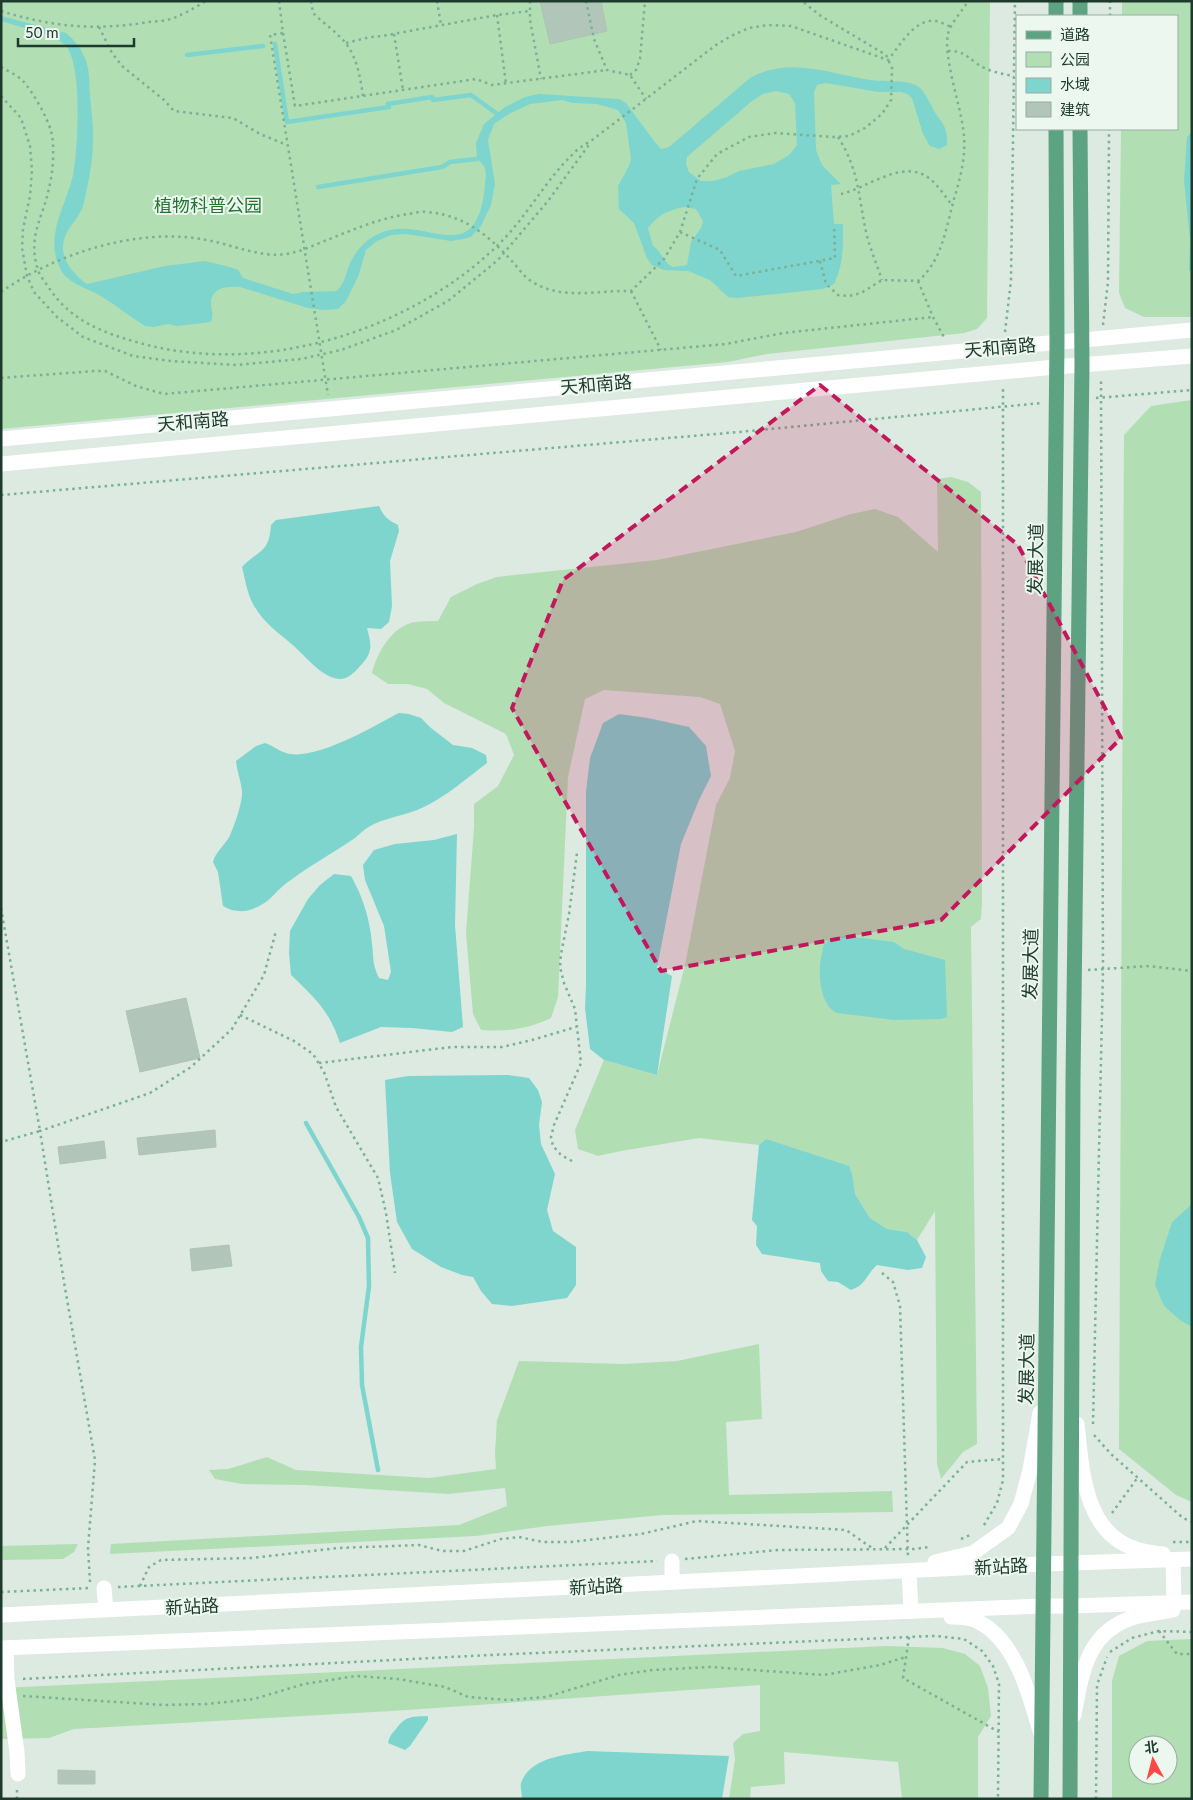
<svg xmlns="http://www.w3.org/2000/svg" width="1193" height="1800" font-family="Lato,'Noto Sans SC',sans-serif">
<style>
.green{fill:#b2deb4;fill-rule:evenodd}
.water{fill:#7ed5ce;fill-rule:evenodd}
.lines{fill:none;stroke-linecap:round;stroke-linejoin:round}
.stream{stroke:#7ed5ce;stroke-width:4.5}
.building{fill:#b1c5b9;stroke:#aec4b6}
.path{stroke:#7ab093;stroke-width:2.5;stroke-dasharray:2.5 4;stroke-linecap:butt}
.minor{stroke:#fff;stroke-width:15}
.major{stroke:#5da381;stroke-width:15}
.marked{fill:#c2185b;fill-opacity:0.2;stroke:#c2185b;stroke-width:4;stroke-dasharray:10 6;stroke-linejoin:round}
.labels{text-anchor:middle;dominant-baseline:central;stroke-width:4;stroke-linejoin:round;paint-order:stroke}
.park-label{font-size:18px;fill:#247431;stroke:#ecf7ef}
.street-label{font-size:18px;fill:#1d3a2c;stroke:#ecf7ef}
</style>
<rect width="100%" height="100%" fill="#dceae1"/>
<path class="green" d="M1 1H990L987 318 977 329 964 333 767 354 728 362 1 429Z
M1122 1H1192V317H1144L1125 308 1119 293 1121 129H1177V16H1122Z
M1192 400V1502L1176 1495 1119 1449 1124 435 1151 406Z
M951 477 968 482 981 492 982 902 981 919 971 927 977 1444 963 1452 941 1479 937 1464 935 1211 917 1240 907 1232 887 1229 870 1218 855 1194 766 1139 759 1145 699 1138 621 1151 598 1156 578 1149 575 1130 604 1060 657 1075 685 965 716 805 730 778 735 751 720 704 700 697 604 690 585 699 568 777 558 997 551 1018C527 1029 508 1032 481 1030L473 1014 466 933 474 828V804L498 786 514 755 506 734 444 703 427 689 408 684H388L372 673C377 653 392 626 415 622 422 621 430 621 438 621L451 597 477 584 497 577 657 560 796 532 851 514 875 509 898 517 938 552 937 479Z
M759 1344 762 1419 726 1422 729 1495 892 1491 893 1512 662 1515 547 1526 476 1536 110 1554 111 1544 459 1525 507 1506 505 1488 448 1494 306 1485 242 1484 215 1479 209 1470 228 1469 267 1457 296 1470 429 1478 496 1469 495 1453 497 1420 519 1361 624 1364 677 1361Z
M78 1544 74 1552 63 1559 1 1560V1546Z
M1192 1639V1799H1112V1681L1119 1656 1147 1641ZM1138 1745H1168V1775H1138Z
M886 1646 943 1648 965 1654 980 1666 988 1688 991 1716 978 1737V1799H902L898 1762 784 1752 785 1784 751 1787 750 1799H729L735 1759 733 1743 743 1734 760 1731V1685L392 1711 74 1729 49 1738 1 1739V1688Z"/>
<path class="water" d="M1 16 66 33C73 39 79 45 83 54 90 66 89 81 90 95 91 110 94 126 93 141 93 162 88 185 83 206 78 222 64 228 63 247 62 261 76 277 87 284L165 266 205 261 230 267 238 270 243 278 293 294 303 292 337 291C345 283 346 272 351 261 357 249 366 240 378 234 423 211 476 275 485 186 486 173 488 167 477 159L476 143 484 124 505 107 525 97 539 94 619 99 626 103 654 141 661 149 669 147 750 78C790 56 829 74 870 80 883 82 909 79 919 87 927 94 930 105 936 114 938 118 942 121 944 126 947 132 947 138 947 145L939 149 930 146 923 134 912 98 907 94 901 92H878L826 83 817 85 814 92 816 150 822 165 841 184 831 185 834 224H843C843 247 844 262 834 284L823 289 737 298 728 297 710 280 688 271 664 270 652 265 647 258 634 223 619 209 618 186 629 166 631 159 626 123 618 110 597 104 573 103 562 100 530 104 509 114 494 124 488 140 495 184 491 205 481 226 471 237 463 239 451 241 406 234 391 235 377 241 366 250 358 277 346 301 338 309 324 310 308 308 240 287C228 286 212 287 211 302 211 310 214 313 211 322L177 326 168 324 154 327 145 326C130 317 116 305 101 296 86 287 66 284 59 266 45 234 66 206 73 175 78 150 83 62 65 45 55 35 16 26 1 21ZM776 91 789 94 795 103 797 145 789 155 774 164 739 171 727 177 713 181H701L689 172 686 164 687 157 752 101 763 94ZM685 207 696 209 703 221 701 228 691 242 687 265 673 267C663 263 662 251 653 246L648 228C658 215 668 210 685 207Z
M1192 132V271H1189L1190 240 1184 181 1187 137Z
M379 506C384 517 388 520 398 525L399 531 390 561 392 606 389 622 381 629 367 628C371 644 374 652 360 666 356 671 349 678 342 679 324 680 307 658 295 647 279 633 263 623 253 604 247 593 245 579 242 567 259 549 269 554 271 525L276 520Z
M399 713 409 714 421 718 431 728 453 745 472 748 486 755 487 763C467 778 447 796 424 807 406 816 384 817 367 828 362 831 359 835 355 838 333 853 309 866 288 882 275 891 272 901 255 908 244 913 233 912 223 906L218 872 213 862C216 850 227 844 231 833 235 824 243 801 242 791 241 781 237 772 236 761L256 746 265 743C272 745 279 751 286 753 314 762 374 726 399 713Z
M619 714 648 718 689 727 706 746 711 776 699 800 681 844 657 968 672 976 657 1075 604 1060 590 1049 585 1008 586 986V792L590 758 603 723Z
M457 834 455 925 463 1027 452 1032 412 1028 381 1027 340 1043C329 1010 315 998 291 975L289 953 290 931 308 899 320 885 334 874 351 876C363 897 370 920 372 944 374 961 372 962 379 978L388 980 391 972 384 926 365 880 363 865 374 850 395 844 434 840Z
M847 936 894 942 904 949 945 960 947 1017 941 1019 894 1020 837 1013C822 1006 819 982 820 966 820 959 823 953 823 946L831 938Z
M508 1075 529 1078 538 1090 542 1102 539 1125 541 1144 555 1174 547 1210 553 1231 576 1247V1285L567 1298 512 1306 492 1304 481 1291 473 1277 462 1275 441 1267 412 1249 397 1222 390 1173 385 1080 408 1076Z
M766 1139 849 1166 852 1174 855 1194 870 1218 887 1229 907 1232 917 1240 926 1257 922 1268 908 1270 877 1265C866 1275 866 1285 851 1290L838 1282 828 1281 821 1271 820 1263 762 1254 756 1245 757 1226 752 1220 759 1145Z
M1192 1204V1327L1180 1320 1164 1306 1155 1285 1160 1259 1172 1222Z
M428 1716V1720L410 1746 405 1750 388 1743C389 1737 392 1733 396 1729 406 1715 412 1717 428 1716Z
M587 1751 729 1756 722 1799H522C522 1794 520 1787 521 1783 530 1757 566 1755 587 1751Z"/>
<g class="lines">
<path class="stream" d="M275 44 287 122 389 107 388 104 432 97 433 100 471 95 496 113
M187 55 263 46
M318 187 442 167 450 162 477 159
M306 1123 359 1217 368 1238 369 1286 361 1347 362 1385 378 1470"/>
</g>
<path class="building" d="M540 1H601L607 31 550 44Z
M186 998 200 1058 140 1072 126 1011Z
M215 1130 216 1147 139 1155 137 1138Z
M104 1141 106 1158 60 1164 58 1147Z
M229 1245 232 1266 192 1271 190 1249Z
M58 1770 95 1771V1784H58Z"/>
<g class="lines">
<path class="path" d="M279 1 283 33 270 35 328 395
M311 1 313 13C321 21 331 28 339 36 356 51 360 75 363 96
M437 1 441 25
M530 1V20L541 79
M586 1 594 39 607 70 630 75 646 99
M1 11C53 27 95 31 149 22 158 21 168 21 176 17 186 13 196 7 206 1
M497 15 506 84
M1110 16V1
M99 27 112 53 122 66 164 100 174 111 233 118 260 134 287 145
M283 33 295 106 476 79 492 85 607 70
M394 34 403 90
M346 43 370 37 382 36 497 15 530 11
M948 51C963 51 965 55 976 63 987 71 1001 74 1014 76
M1 67C8 71 17 75 23 81 33 92 47 117 51 131 55 145 53 174 49 188 43 219 27 235 38 270 40 276 45 282 49 288 71 321 103 333 140 343 261 377 409 332 498 245 527 217 545 180 575 152 580 147 586 144 592 140 600 134 608 128 617 121 650 96 683 70 716 45L731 36 749 28 768 25 791 26 888 60C900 46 914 18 936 21 941 22 946 25 951 27
M630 75 636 70 640 59 645 1
M1 96 21 118 30 146 32 170 30 196 23 229 22 248 27 276 34 292 57 317 83 337 133 356 171 361 236 365 301 359 341 350 396 330 448 301 498 260 548 201 591 142
M838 137C860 171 858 198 867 236 871 251 877 265 882 280
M841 194C866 189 904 157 930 179 939 186 946 198 953 206
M680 232 720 250 736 276 835 258 834 225
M820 261 826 284 838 295 849 296 861 293 882 280 918 281C942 261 946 228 954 199 961 176 967 153 963 128 960 104 943 56 948 34 951 22 962 12 968 1
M918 281 933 317 945 339
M631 291 661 350
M1 292C55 254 136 228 201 239 229 243 258 258 286 254 299 252 310 247 322 242 350 231 379 218 408 214 414 213 421 211 427 212 463 215 487 234 510 259 517 266 523 276 531 281 561 301 598 290 631 291L664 259 680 232 697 179 717 154 749 137 775 133 833 137 849 136 865 128 882 114 891 100 892 68 886 55 821 16 802 1
M1103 325 1108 282 1109 129
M1005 332 1011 280 1015 1
M1 378 94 371H105L136 386 164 394 726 344 783 333 933 317
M1096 398 1192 390
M1 495 739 432 1041 403
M1 908 40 1131 1 1142
M1088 970 1149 966 1192 971
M240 1015 294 1041 313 1054 324 1072 336 1107 378 1178 386 1213 395 1273
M319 1063 452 1047H502L532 1040 576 1027
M572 1161 561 1155 553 1146 551 1137 554 1125 581 1063 575 1009 564 983 560 967 561 954 569 914 577 853
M882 1273 893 1282 900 1306 908 1557
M1093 1424 1103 969 1101 378
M1094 1435 1111 1454 1183 1518 1192 1522
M1112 1513 1138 1477
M984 1525 997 1503 1003 1480V387
M961 1539 972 1534
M1173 1542H1192
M885 1548 967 1462 1002 1459
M685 1559 778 1550 914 1549 929 1547
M90 1582 88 1548 95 1460 64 1282 40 1131 150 1093 191 1067 232 1029 264 975 276 931
M140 1586 149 1567 161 1560 252 1558 338 1548 419 1545 442 1551H464L501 1539 519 1537 543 1542H570L641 1534 697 1521 846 1530 872 1548
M118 1587 657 1561
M1 1592 90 1588
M1159 1631 1177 1654H1192
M909 1637 903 1678 999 1732
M1110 1652 1132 1638 1159 1631 1192 1632
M23 1679 490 1655 909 1637 935 1636 964 1639 982 1651 993 1666 999 1684 998 1799
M23 1696 164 1705 207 1704 254 1699 304 1684 356 1676 398 1679 445 1687 468 1697 509 1700 546 1697 619 1675 652 1670 710 1667 824 1675 880 1665 906 1657
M17 1799V1788
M1096 1799 1097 1685 1107 1657"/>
<path class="minor" d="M1 439 1192 330
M1 464 1056 367 1192 356
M1077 1424C1082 1469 1084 1533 1136 1549 1145 1552 1154 1553 1163 1554
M1173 1560 1174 1602
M935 1562 973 1553 1008 1528 1021 1504 1030 1470 1040 1413
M909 1571 911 1611
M672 1582V1561
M104 1588 106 1610
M1 1615 1042 1564 1192 1559
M951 1617C960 1617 969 1617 977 1621 1016 1640 1029 1694 1040 1731
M1 1648 1042 1606H1071L1192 1602
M6 1648 7 1680 17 1752 18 1774
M1074 1715C1082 1672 1087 1631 1135 1617 1147 1614 1160 1612 1173 1610"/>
<path class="major" d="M1056 1V16
M1080 16V1
M1041 1799 1057 342 1056 129
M1070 1799 1073 1080 1082 365 1080 129"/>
</g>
<path class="marked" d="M820 385 1018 545 1121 738 941 920 661 971 512 708 563 580Z"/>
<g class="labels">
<g class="park-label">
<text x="208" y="205">植物科普公园</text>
</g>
<g class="street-label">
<text transform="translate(1000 347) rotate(-5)">天和南路</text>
<text transform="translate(596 384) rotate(-5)">天和南路</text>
<text transform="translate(193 421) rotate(-5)">天和南路</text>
<text transform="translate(1035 559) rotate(-89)">发展大道</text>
<text transform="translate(1030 964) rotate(-89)">发展大道</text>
<text transform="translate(1026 1369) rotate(-89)">发展大道</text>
<text transform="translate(1001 1566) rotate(-3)">新站路</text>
<text transform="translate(596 1586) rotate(-3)">新站路</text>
<text transform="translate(192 1606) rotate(-3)">新站路</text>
</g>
</g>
<rect width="1193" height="1800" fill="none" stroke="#1d3a2c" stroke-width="5"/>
<rect x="1016" y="15" width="162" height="115" fill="#ecf7ef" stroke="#99aba1"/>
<rect x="1026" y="31" width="25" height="8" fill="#5da381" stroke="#99aba1"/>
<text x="1060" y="40" font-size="15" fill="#1d3a2c">道路</text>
<rect x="1026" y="52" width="25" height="15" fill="#b2deb4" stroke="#99aba1"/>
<text x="1060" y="65" font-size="15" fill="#1d3a2c">公园</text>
<rect x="1026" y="78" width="25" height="15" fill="#7ed5ce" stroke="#99aba1"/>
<text x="1060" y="90" font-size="15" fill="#1d3a2c">水域</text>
<rect x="1026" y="102" width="25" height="15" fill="#b1c5b9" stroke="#99aba1"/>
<text x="1060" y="115" font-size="15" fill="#1d3a2c">建筑</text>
<g transform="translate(1153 1760) rotate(353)"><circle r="24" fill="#ecf7ef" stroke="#99aba1"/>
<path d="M0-4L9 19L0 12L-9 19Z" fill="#fe4946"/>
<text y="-8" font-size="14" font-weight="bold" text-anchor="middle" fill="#1d3a2c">北</text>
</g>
<path d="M18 38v8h116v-8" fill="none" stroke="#1d3a2c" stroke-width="2.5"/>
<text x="25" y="38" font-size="15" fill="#1d3a2c" stroke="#ecf7ef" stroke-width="4" paint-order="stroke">50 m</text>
</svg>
